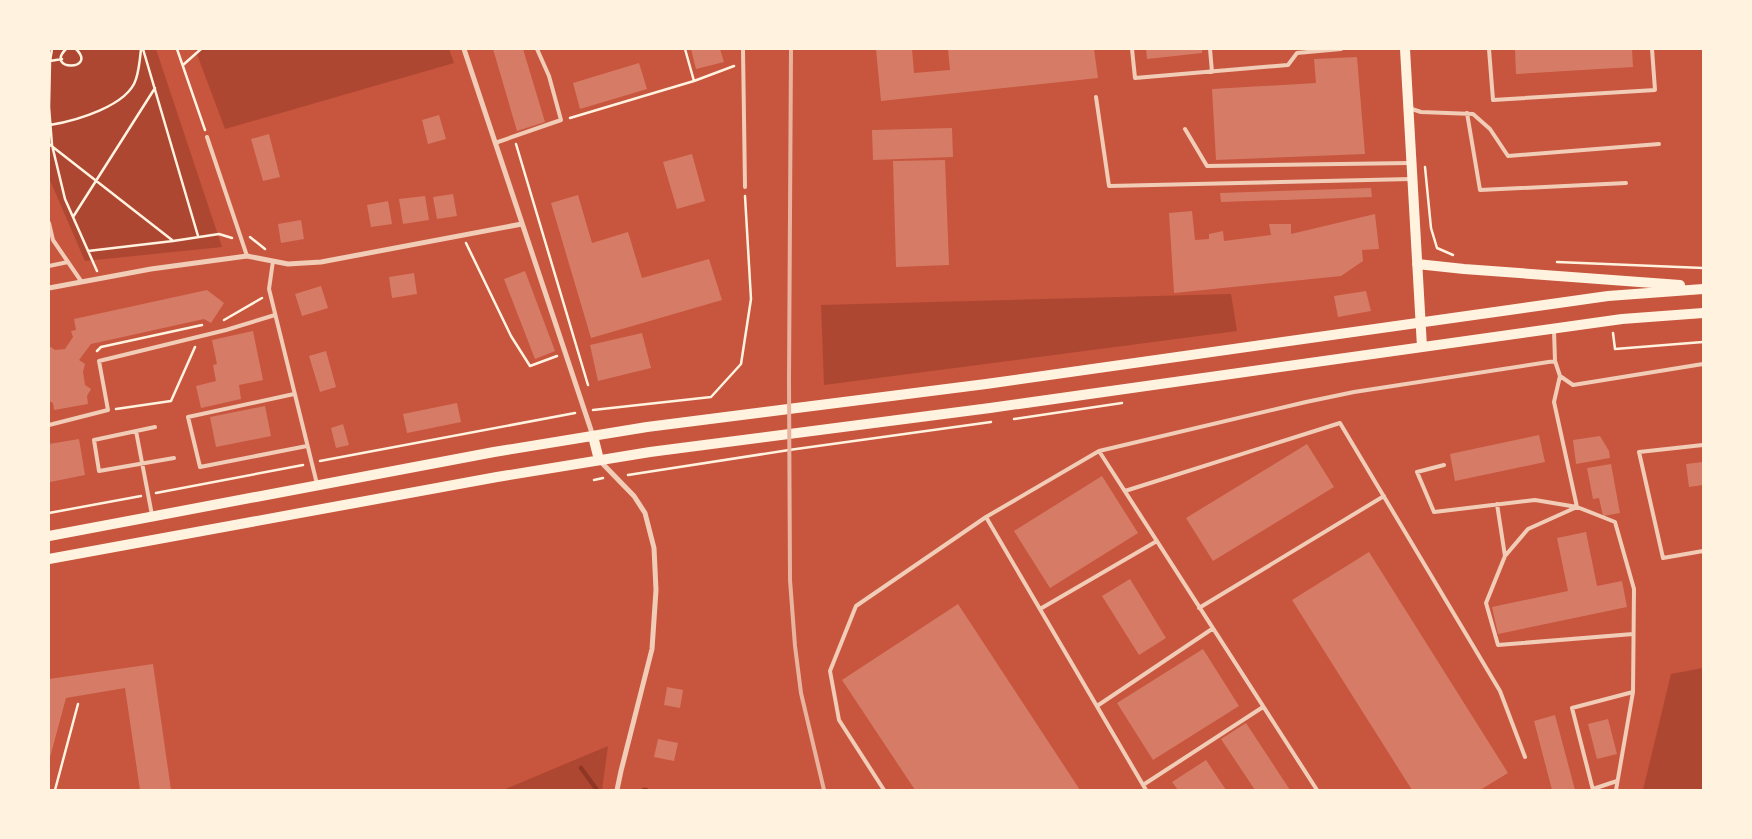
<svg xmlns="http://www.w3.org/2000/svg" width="1752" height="839" font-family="Overpass,sans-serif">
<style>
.green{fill:#ae4732}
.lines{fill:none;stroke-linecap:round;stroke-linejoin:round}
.stream{stroke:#8f3625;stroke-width:4.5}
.building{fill:#d67c66}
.path{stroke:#fff3e0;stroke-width:2.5}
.service{stroke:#f1ccb7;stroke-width:4}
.minor{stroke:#f1ccb7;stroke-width:5}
.secondary{stroke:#fff3e0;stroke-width:10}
.rail{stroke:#e9b49f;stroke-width:4}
</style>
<rect width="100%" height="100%" fill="#c8553d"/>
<path class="green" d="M49 49H156L222 247 85 261 49 178Z
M195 49H449L454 63 225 129Z
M1231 294 1237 331 824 385 821 305Z
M1703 668V790H1643L1671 674Z
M608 746 602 790H503Z"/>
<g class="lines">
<path class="stream" d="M581 768 597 790
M644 790H646"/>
</g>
<path class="building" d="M493 49H523L545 122 517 131Z
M691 49H720L724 62 696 69Z
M876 49H912L914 73 950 70 948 49H1094L1098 78 881 101Z
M1146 49H1202V53L1147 59Z
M1515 49H1632L1633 67 1516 74Z
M1357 57 1365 154 1216 160 1212 89 1316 83 1314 59Z
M639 63 647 89 580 109 573 83Z
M439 115 446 139 428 144 422 120Z
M952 128 953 157 873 160 872 130Z
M269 134 280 177 263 181 251 139Z
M692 154 705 201 677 209 663 162Z
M945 160 949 265 896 267 893 161Z
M1371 188 1372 197 1221 202 1220 193Z
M453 194 457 216 437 219 433 197Z
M578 195 592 243 628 232 642 278 709 259 722 300 591 338 551 203Z
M425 196 429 220 403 224 399 199Z
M388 201 392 224 371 227 367 205Z
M1192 211 1195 240 1209 239V234L1223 231 1224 241 1271 235 1269 224H1291V234L1375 214 1379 249 1362 250 1363 261 1341 276 1174 293 1169 213Z
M301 220 304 239 281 243 278 224Z
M525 271 555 351 535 359 504 279Z
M414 273 417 294 392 298 389 277Z
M321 286 328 308 302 316 295 294Z
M207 290 224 303 211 323 204 319 91 344 79 360 85 364 83 372 85 385 91 389 87 396 88 404 54 410 53 403 49 401 50 394 49 386V346L55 350 65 349 73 337 71 331 76 330 74 319Z
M1366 291 1371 311 1338 317 1334 296Z
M253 331 263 380 239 385 241 399 201 408 196 386 216 381 213 365 217 364 212 340Z
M642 333 651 368 598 381 590 345Z
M326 351 336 387 320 392 309 356Z
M457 403 461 422 407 433 403 414Z
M265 406 271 436 216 447 210 417Z
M343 424 349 445 336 448 331 428Z
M1539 435 1545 462 1455 481 1450 454Z
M1600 436 1609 451 1610 458 1576 464 1573 440Z
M79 439 85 475 50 482 49 444Z
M1307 444 1334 487 1213 561 1186 518Z
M1703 462V485L1689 487 1686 464Z
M1611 464 1620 513 1603 516 1599 498 1593 499 1587 468Z
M1102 476 1138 533 1050 588 1014 531Z
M1586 532 1597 586 1622 581 1627 607 1498 634 1492 607 1568 591 1557 538Z
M1369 552 1508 773 1480 790H1412L1292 600Z
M1130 579 1166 638 1139 655 1102 596Z
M958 604 1080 790H915L842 680Z
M1203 649 1239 706 1153 760 1117 703Z
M153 664 171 790H140L125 688 66 698 49 761V679Z
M667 687 683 690 680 708 664 705Z
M1555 715 1575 790H1552L1534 721Z
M1608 719 1617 754 1597 759 1588 724Z
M1246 723 1290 790H1255L1221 739Z
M658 739 678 743 674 761 654 757Z
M1206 760 1226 790H1178L1172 782Z"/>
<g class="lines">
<path class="path" d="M52 49 50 61 49 107 52 145 65 199 97 271
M66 49C44 71 98 71 76 49
M143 49 198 236
M177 49 205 130
M685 49 694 81
M50 61 62 59
M183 65 201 49
M570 118 694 81 734 66
M50 125C75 121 128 106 136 79 139 70 140 59 141 49
M49 144 172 240
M516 144 588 385
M1425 167 1431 228 1437 248 1453 255
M73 217 155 88
M250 237 265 249
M466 243 511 336 530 366 557 356
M88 251 173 241 219 234 232 238
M1557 262 1703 268
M224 320 262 298
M1613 333 1615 349 1703 342
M97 351 101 347 202 325
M116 409 171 401 195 347
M593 410 711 397 741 364 751 299 745 196
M1014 419 1122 403
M320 461 575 413
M628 475 789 450 991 422
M594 480 603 478
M156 493 303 465
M49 513 141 496
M55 790 78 704"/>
<path class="service" d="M743 49 745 187
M1132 49 1135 78 1288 65 1297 53 1341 49
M1210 49 1212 72
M1489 49 1493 100 1655 90 1652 49
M1096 97 1109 186 1411 179
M1409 108 1421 112 1473 114 1490 129 1508 156 1659 144
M1467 113 1480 190 1626 183
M1185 129 1207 166 1410 163
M207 137 247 256
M495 143 561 120 549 76 537 49
M49 223 53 240 68 262
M273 261 269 289 317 484
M49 266 68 262 81 281
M1555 361 1560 376 1573 385 1703 364
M1560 376 1554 402 1577 507 1615 522 1634 589 1633 692 1616 790
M294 394 188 417 200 467 307 446
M49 425 108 410 99 361 226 330 275 315
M155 427 94 440 99 471 174 458
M136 431 152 515
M1703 445 1639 452 1663 558 1703 551
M1099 451 1317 790
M1444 465 1417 472 1434 512 1535 500 1577 507
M1125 491 1340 423 1500 691 1525 757
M1497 504 1505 556
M1577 507 1528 529 1505 556 1486 603 1498 645 1633 634
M986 517 1146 790
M1199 608 1384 496
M1040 609 1157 541
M1097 706 1212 629
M1143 785 1263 707
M1593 789 1617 781
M884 790 839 720 830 671 856 606 986 517 1099 451 1306 402 1354 392 1555 361 1554 331
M1593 790 1572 708 1633 692"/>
<path class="minor" d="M464 49 593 436
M49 288 151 269 247 256 288 264 321 262 522 224
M599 460 634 496 645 513 654 548 656 590 652 649 621 771 617 790"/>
<path class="secondary" d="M1405 49 1422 347
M1417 264 1464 269 1680 285
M593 436 599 460
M49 536 494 452 647 427 986 384 1608 296 1703 289
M49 559 497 477 650 452 990 408 1622 319 1703 313"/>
<path class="rail" d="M791 49 789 380 790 580 795 646 801 693 824 790"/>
</g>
<rect width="1752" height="839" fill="none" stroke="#fff3e0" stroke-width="100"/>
</svg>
